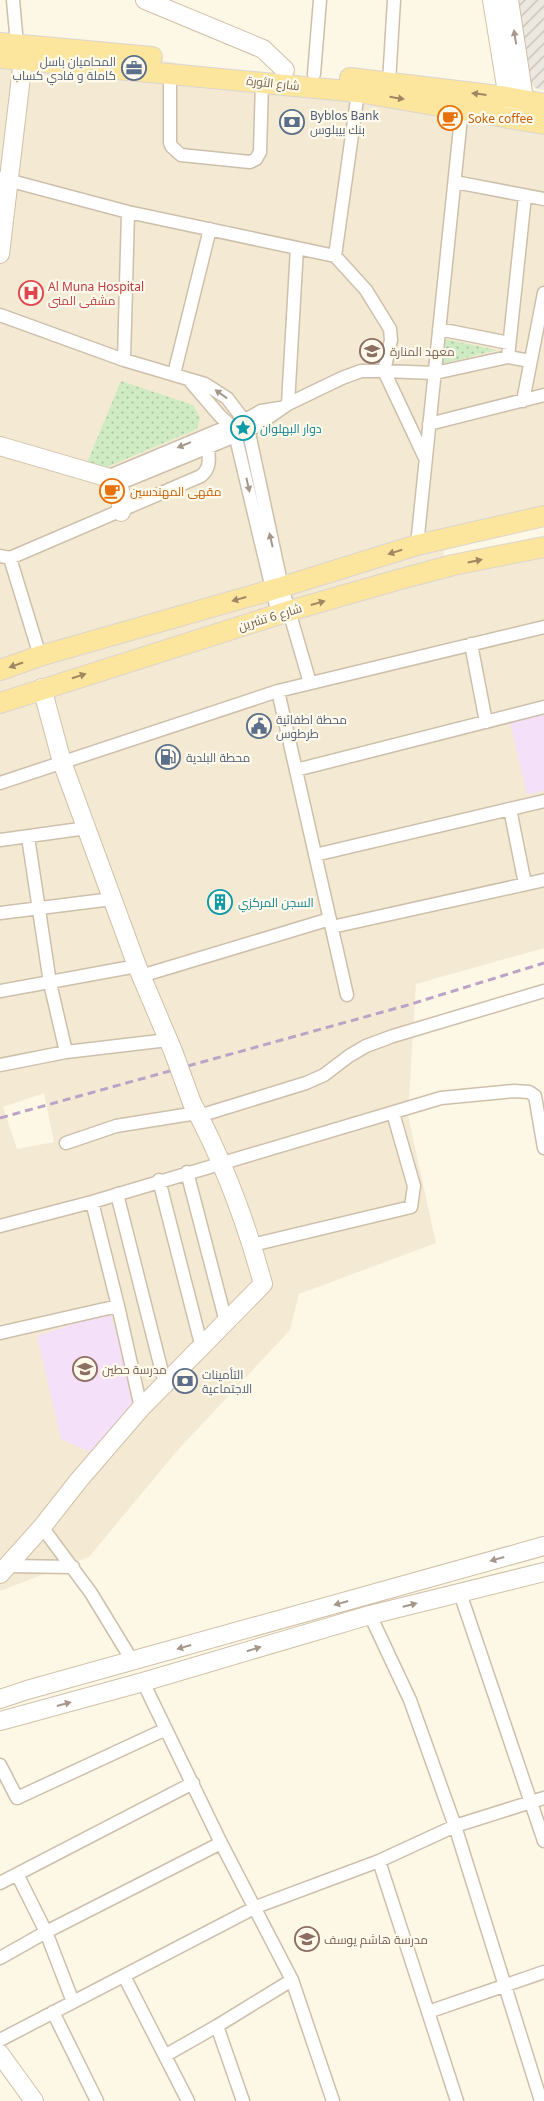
<svg xmlns="http://www.w3.org/2000/svg" width="544" height="2101" font-family="'Noto Sans',Cairo,sans-serif">
<style>
.residential{fill:#f4ead3;fill-rule:evenodd}
.industrial{fill:url(#industrial-furrows)}
.education{fill:#f4e1f9}
.park{fill:url(#park-dots)}
.lines{fill:none;stroke-linecap:round;stroke-linejoin:round}
.street-casing{stroke:#cebfab;stroke-width:15}
.secondary-casing{stroke:#d2c0a8;stroke-width:20}
.primary-casing{stroke:#dbd5d0;stroke-width:22}
.street{stroke:#fff;stroke-width:12}
.secondary{stroke:#fff;stroke-width:18}
.primary{stroke:#fce59c;stroke-width:20}
.rail{stroke:#bba3c7;stroke-width:3;stroke-dasharray:8 5;stroke-linecap:butt}
.secondary-bridge-casing{stroke:#d2c0a8;stroke-width:20;stroke-linecap:butt}
.secondary-bridge{stroke:#fff;stroke-width:18}
.oneway{fill:#a69789}
.oneway2{fill:#9e8762}
.labels{text-anchor:middle;dominant-baseline:central;stroke-width:4.5;stroke-linejoin:round;paint-order:stroke}
.service-label{font-size:12px;fill:#4e5e75;stroke:#fffaeb;text-anchor:start}
.street-label{font-size:12px;fill:#765f49;stroke:#fffaeb}
.food-label{font-size:12px;fill:#c56008;stroke:#fffaeb;text-anchor:start}
.health-label{font-size:12px;fill:#be3a42;stroke:#fffaeb;text-anchor:start}
.education-label{font-size:12px;fill:#785e54;stroke:#fffaeb;text-anchor:start}
.culture-label{font-size:12px;fill:#0d838f;stroke:#fffaeb;text-anchor:start}
</style>
<defs>
<pattern id="industrial-furrows" width="10" height="10" patternUnits="userSpaceOnUse" patternTransform="scale(1.25)"><rect width="10" height="10" fill="#ece7df"/><path d="M-1 1l2-2M0 10L10 0M9 11l2-2" fill="none" stroke="#c4beb7"/></pattern>
<pattern id="park-dots" width="8" height="8" patternUnits="userSpaceOnUse" patternTransform="scale(1.25)"><rect width="8" height="8" fill="#ceebc3"/><path d="M2 2h.1M6 6h.1" fill="none" stroke="#acc2a0" stroke-width="1.8" stroke-linecap="round"/></pattern>
</defs>
<rect width="100%" height="100%" fill="#fdf7e5"/>
<path class="residential" d="M0 41 23 42 358 88 544 123V516L445 539 442 576 544 554V948L416 984 408 1116 436 1243 299 1294 290 1330 177 1451 89 1557 0 1591ZM44 1093 54 1142 17 1149 3 1107Z"/>
<path class="industrial" d="M516 0H544V90L535 88 529 80Z"/>
<path class="education" d="M544 714V791L527 795 510 722Z
M110 1312 135 1402 92 1453 61 1439 37 1336Z"/>
<path class="park" d="M444 339 497 350 441 364Z
M121 381 193 405 200 418 197 429 107 467 87 463Z"/>
<g class="lines">
<defs>
<path id="street" d="M13 0 17 44
M170 73V143L172 147 181 155 250 162 256 159 260 152 262 82
M314 74 320 0
M389 82 394 0
M0 178 128 212 335 256 366 290 390 329 391 340 384 371 435 373 508 357 530 361
M455 182 544 199
M335 256 358 92
M0 315 124 360 205 384 227 398 243 419
M439 329 509 343
M508 357 525 196
M124 360 128 212
M174 374 210 229
M190 381 220 416 230 425
M523 401 544 293
M288 404 297 248
M245 420 261 411 280 408
M429 424 544 395
M249 431 288 404 342 378 361 371H384L425 458
M249 433 282 587 310 683
M236 438 278 614
M107 477 229 426
M118 484 233 437
M417 545 462 108
M0 556 10 558 201 476C211 468 209 458 208 447
M10 558 40 656
M471 644 486 722
M278 691 347 995
M296 770 544 707
M0 783 278 691 544 627
M510 809 525 884
M28 837 50 983 66 1052
M0 840 87 828
M315 855 544 801
M0 913 112 899
M332 927 544 880
M141 976 330 919
M0 991 137 966
M0 1065 66 1052 168 1040
M199 1116 306 1083 324 1075 349 1056 366 1046 393 1036 544 991
M66 1143 116 1126 197 1113
M187 1172 226 1322
M159 1180 202 1348
M117 1194 165 1384
M92 1202 118 1306 141 1408
M0 1226 92 1202 441 1098 514 1091 529 1092 535 1096 544 1148
M252 1245 411 1207 414 1186 393 1113
M0 1333 118 1306
M42 1527 91 1593 133 1662
M7 1566 73 1567
M460 1593 544 1841
M370 1615 410 1700 455 1826 541 2101
M143 1682 221 1843 292 1980 333 2101
M0 1765 17 1798 166 1729
M379 1861 457 2101
M17 1874 46 1932 73 2002
M0 1883 193 1783
M0 1958 46 1932 221 1843
M124 1976 188 2101
M53 2012 97 2101
M428 2012 544 1972
M217 2026 243 2101
M0 2040 256 1907 379 1861 455 1826 544 1798
M166 2055 217 2026 292 1980"/>
<path id="secondary" d="M145 0 263 49 285 70
M492 0 510 111
M509 0 526 112
M0 254 23 60
M0 446 113 479C123 488 121 500 121 512
M42 688 62 762 137 966 173 1051
M0 1574 42 1527 79 1480 141 1408 263 1284C246 1222 223 1160 192 1103
M0 1699 27 1690 544 1546
M0 1721 143 1682 370 1615 544 1572
M0 2054 34 2101"/>
<path id="primary" d="M0 43 152 57
M0 58 358 92 544 124
M350 78 507 97 544 104
M0 670 40 656 282 587 417 545 544 516
M0 703 289 611 397 580 453 565 544 547"/>
</defs>
<use href="#street" class="street-casing"/>
<use href="#secondary" class="secondary-casing"/>
<use href="#primary" class="primary-casing"/>
<use href="#street" class="street"/>
<use href="#secondary" class="secondary"/>
<use href="#primary" class="primary"/>
<path class="rail" d="M0 1118 408 1005 544 963"/>
<defs>
<path id="secondary-bridge" d="M173 1051 192 1103"/>
</defs>
<use href="#secondary-bridge" class="secondary-bridge-casing"/>
<use href="#secondary-bridge" class="secondary-bridge"/>
</g>
<defs><path id="oneway-solid" d="M-6-.8H1V-3.2L6.5 0L1 3.2V.8H-6Z" transform="scale(1.25)"/></defs>
<g class="oneway">
<use href="#oneway-solid" transform="translate(515 37) rotate(-99)"/>
<use href="#oneway-solid" transform="translate(221 394) rotate(-144)"/>
<use href="#oneway-solid" transform="translate(184 445) rotate(158)"/>
<use href="#oneway-solid" transform="translate(248 485) rotate(77)"/>
<use href="#oneway-solid" transform="translate(271 540) rotate(-103)"/>
<use href="#oneway-solid" transform="translate(497 1559) rotate(164)"/>
<use href="#oneway-solid" transform="translate(341 1603) rotate(164)"/>
<use href="#oneway-solid" transform="translate(410 1605) rotate(-14)"/>
<use href="#oneway-solid" transform="translate(184 1647) rotate(164)"/>
<use href="#oneway-solid" transform="translate(254 1649) rotate(-17)"/>
<use href="#oneway-solid" transform="translate(64 1704) rotate(-15)"/>
</g>
<g class="oneway2">
<use href="#oneway-solid" transform="translate(479 94) rotate(-173)"/>
<use href="#oneway-solid" transform="translate(397 98) rotate(9)"/>
<use href="#oneway-solid" transform="translate(395 552) rotate(163)"/>
<use href="#oneway-solid" transform="translate(475 561) rotate(-12)"/>
<use href="#oneway-solid" transform="translate(239 599) rotate(164)"/>
<use href="#oneway-solid" transform="translate(318 603) rotate(-16)"/>
<use href="#oneway-solid" transform="translate(16 665) rotate(161)"/>
<use href="#oneway-solid" transform="translate(79 676) rotate(-17)"/>
</g>
<defs>
<symbol id="office-ring" viewBox="-11 -11 22 22"><circle r="9.5" fill="#fffaeb" stroke="#5c6f8a" stroke-width="1.5"/><path d="M-6-3h4V-5.5h4V-3h4V5H-6ZM-1-4.5V-3h2v-1.5ZM-6 0V1H6V0Z" fill="#5c6f8a"/></symbol>
<symbol id="cafe-ring" viewBox="-11 -11 22 22"><circle r="9.5" fill="#fffaeb" stroke="#e8710a" stroke-width="1.5"/><path d="M-5.5-4.5H6V0H3Q3 3.5 0 3.5H-2.5Q-5.5 3.5-5.5 0ZM3-3.2v2h1.7v-2ZM-6 4.5H4V6H-6Z" fill="#e8710a"/></symbol>
<symbol id="bank-ring" viewBox="-11 -11 22 22"><circle r="9.5" fill="#fffaeb" stroke="#5c6f8a" stroke-width="1.5"/><path d="M-6-4H6V4H-6ZM0-2.3a2.3 2.3 0 1 0 0 4.6a2.3 2.3 0 1 0 0-4.6Z" fill="#5c6f8a"/></symbol>
<symbol id="hospital-ring" viewBox="-11 -11 22 22"><circle r="9.5" fill="#fffaeb" stroke="#e0444e" stroke-width="1.5"/><path d="M-5-5h3v3.5h4V-5h3V5h-3V1.5h-4V5h-3Z" fill="#e0444e"/></symbol>
<symbol id="school-ring" viewBox="-11 -11 22 22"><circle r="9.5" fill="#fffaeb" stroke="#8d6e63" stroke-width="1.5"/><path d="M0-5L7-2L0 1L-7-2ZM-4 1L0 2.5L4 1V4Q0 6-4 4Z" fill="#8d6e63"/></symbol>
<symbol id="sight-ring" viewBox="-11 -11 22 22"><circle r="9.5" fill="#fffaeb" stroke="#0f9aa8" stroke-width="1.5"/><path d="M0-6L1.8-2.2L6-1.7L2.9 1.2L3.7 5.4L0 3.3L-3.7 5.4L-2.9 1.2L-6-1.7L-1.8-2.2Z" fill="#0f9aa8"/></symbol>
<symbol id="civic-ring" viewBox="-11 -11 22 22"><circle r="9.5" fill="#fffaeb" stroke="#5c6f8a" stroke-width="1.5"/><path d="M-.6-6.5H3V-4.5H.6V-3L4-1V1h2V6H-6V1h2V-1L-.6-3ZM-1.2 2.5V6h2.4V2.5Z" fill="#5c6f8a"/></symbol>
<symbol id="fuel-ring" viewBox="-11 -11 22 22"><circle r="9.5" fill="#fffaeb" stroke="#5c6f8a" stroke-width="1.5"/><path d="M-5.5-6h7V0h2V4h1.3V-2.5L3-4.5l.8-.8L6-3V5H2.5V1h-1V6h-7ZM-4.2-4.7v3.2H.2V-4.7Z" fill="#5c6f8a"/></symbol>
<symbol id="building-ring" viewBox="-11 -11 22 22"><circle r="9.5" fill="#fffaeb" stroke="#0f9aa8" stroke-width="1.5"/><path d="M-4-6H4V6H1V3H-1V6H-4ZM-2.5-4.3h1.7v1.8h-1.7ZM.8-4.3h1.7v1.8H.8ZM-2.5-1h1.7V.8h-1.7ZM.8-1h1.7V.8H.8Z" fill="#0f9aa8"/></symbol>
</defs>
<g fill-rule="evenodd">
<use href="#office-ring" x="120" y="54" width="28" height="28"/>
<use href="#cafe-ring" x="436" y="104" width="28" height="28"/>
<use href="#bank-ring" x="278" y="108" width="28" height="28"/>
<use href="#hospital-ring" x="17" y="279" width="28" height="28"/>
<use href="#school-ring" x="358" y="337" width="28" height="28"/>
<use href="#sight-ring" x="229" y="414" width="28" height="28"/>
<use href="#cafe-ring" x="98" y="477" width="28" height="28"/>
<use href="#civic-ring" x="245" y="712" width="28" height="28"/>
<use href="#fuel-ring" x="154" y="743" width="28" height="28"/>
<use href="#building-ring" x="206" y="888" width="28" height="28"/>
<use href="#school-ring" x="71" y="1355" width="28" height="28"/>
<use href="#bank-ring" x="171" y="1367" width="28" height="28"/>
<use href="#school-ring" x="293" y="1925" width="28" height="28"/>
</g>
<g class="labels">
<g class="service-label">
<text x="116" y="61" text-anchor="end">المحاميان باسل<tspan x="116" dy="14">كاملة و فادي كساب</tspan></text>
<text x="310" y="115">Byblos Bank<tspan x="310" dy="14">بنك بيبلوس</tspan></text>
<text x="276" y="719">محطة اطفائية<tspan x="276" dy="14">طرطوس</tspan></text>
<text x="186" y="757">محطة البلدية</text>
<text x="202" y="1374">التأمينات<tspan x="202" dy="14">الاجتماعية</tspan></text>
</g>
<g class="street-label">
<text transform="translate(273 83) rotate(6)">شارع الثورة</text>
<text transform="translate(270 617) rotate(-17)">شارع 6 تشرين</text>
</g>
<g class="food-label">
<text x="468" y="118">Soke coffee</text>
<text x="130" y="491">مقهى المهندسين</text>
</g>
<g class="health-label">
<text x="48" y="286">Al Muna Hospital<tspan x="48" dy="14">مشفى المنى</tspan></text>
</g>
<g class="education-label">
<text x="390" y="351">معهد المنارة</text>
<text x="102" y="1369">مدرسة حطين</text>
<text x="324" y="1939">مدرسة هاشم يوسف</text>
</g>
<g class="culture-label">
<text x="260" y="428">دوار البهلوان</text>
<text x="238" y="902">السجن المركزي</text>
</g>
</g>
</svg>
